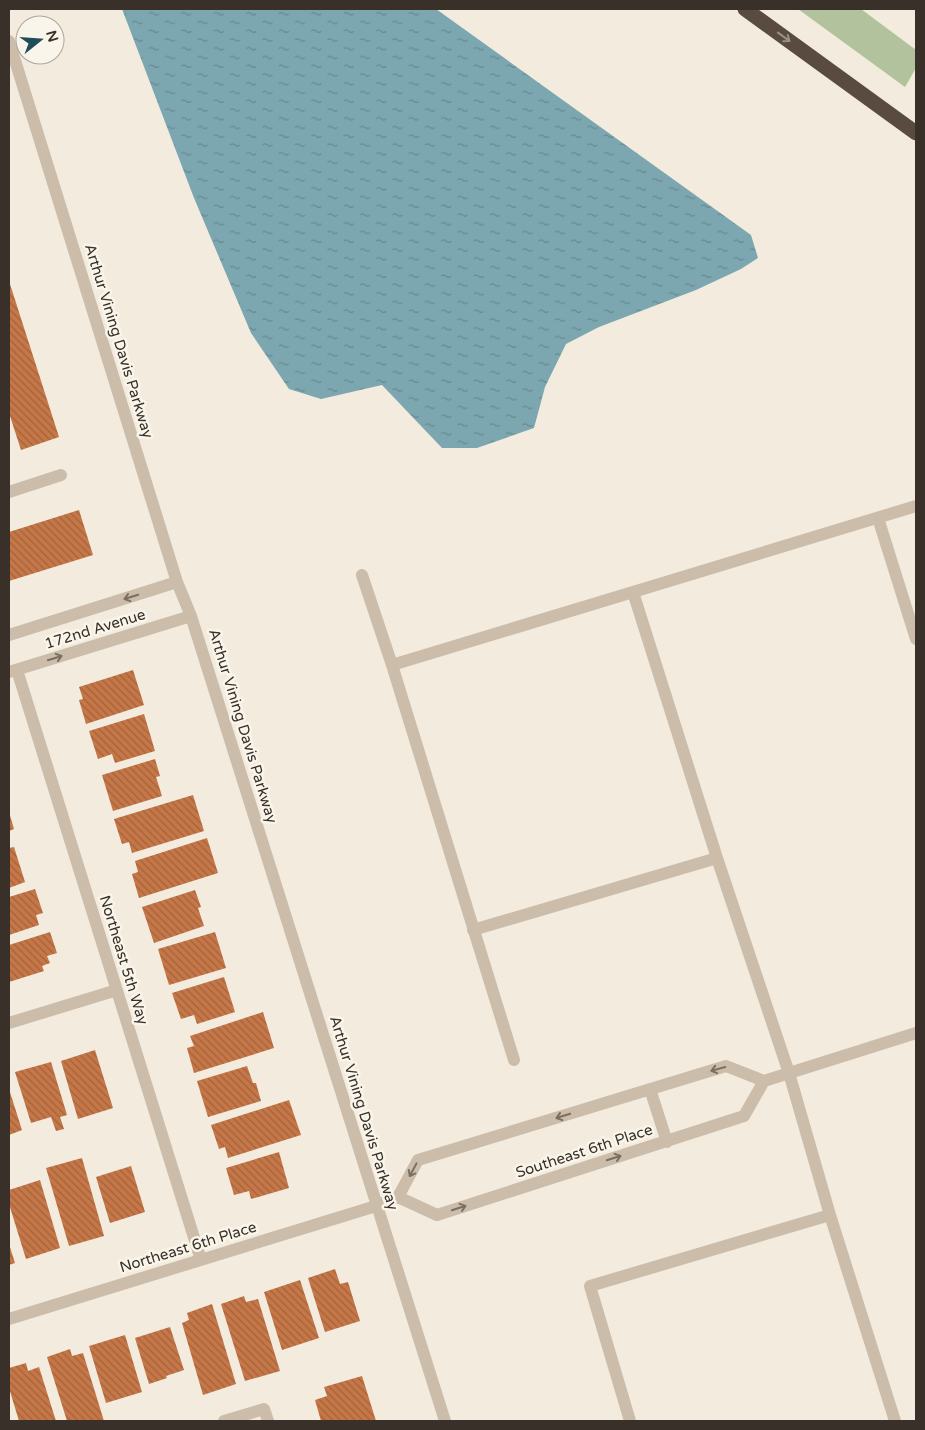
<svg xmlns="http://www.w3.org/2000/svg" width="925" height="1430" font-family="'Varela Round',sans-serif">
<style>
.grass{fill:#b1c29d}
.water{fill:url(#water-ripples)}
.building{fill:url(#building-back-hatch)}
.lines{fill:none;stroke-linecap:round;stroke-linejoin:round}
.minor{stroke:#cbbda9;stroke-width:12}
.highway{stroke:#594b40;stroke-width:15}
.oneway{stroke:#998f84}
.oneway2{stroke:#7a6f63}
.labels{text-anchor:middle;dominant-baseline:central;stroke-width:5;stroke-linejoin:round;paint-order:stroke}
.street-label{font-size:15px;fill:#383029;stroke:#faf5ea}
</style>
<defs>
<pattern id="water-ripples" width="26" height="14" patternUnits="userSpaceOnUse" patternTransform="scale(1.25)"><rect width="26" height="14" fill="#7ca7b0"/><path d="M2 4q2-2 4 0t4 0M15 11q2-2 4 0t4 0" fill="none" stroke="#67888f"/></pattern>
<pattern id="building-back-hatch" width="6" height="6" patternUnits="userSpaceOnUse" patternTransform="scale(1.25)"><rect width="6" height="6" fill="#c67748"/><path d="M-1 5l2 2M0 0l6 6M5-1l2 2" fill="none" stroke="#a2623c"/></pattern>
</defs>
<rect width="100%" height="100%" fill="#f3ebdd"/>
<path class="grass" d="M798 9H861L916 50V68L905 87Z"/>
<path class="water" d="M122 9H436L751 235 758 258 741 269 696 290 599 327 566 344 545 387 534 428 477 448H442L382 385 321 399 289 389 251 333 194 198Z"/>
<path class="building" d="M9 281 59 437 21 450 9 413Z
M79 510 93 555 9 581V532Z
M133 670 144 705 86 724 79 700 83 699 79 687Z
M144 714 155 751 115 763 112 754 98 759 89 731Z
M155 759 160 776 156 777 162 796 113 811 102 775Z
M193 795 204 831 132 853 129 842 122 844 114 819Z
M9 812 14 829 9 831Z
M207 838 218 873 139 898 132 874 138 872 135 861Z
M14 847 25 882 9 888V848Z
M35 889 43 913 36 915 39 925 9 935V897Z
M195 890 201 907 198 908 204 926 154 943 142 907Z
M50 932 57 953 47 956 50 963 42 966 44 971 9 982V945Z
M215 932 226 968 169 985 158 949Z
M224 977 235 1012 197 1024 194 1015 181 1019 172 993Z
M263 1012 274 1048 194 1073 187 1048 194 1046 190 1036Z
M95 1050 113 1108 78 1119 61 1061Z
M51 1062 67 1115 60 1117 64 1129 56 1131 51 1117 31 1123 15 1072Z
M247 1066 253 1083H256L261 1101 208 1117 197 1081Z
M9 1089 22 1130 9 1135Z
M289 1100 301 1135 228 1158 225 1147 219 1149 211 1125Z
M279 1152 289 1188 251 1199 249 1191 234 1195 226 1168Z
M82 1158 104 1236 69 1246 46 1168Z
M131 1166 145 1212 110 1223 96 1177Z
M40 1180 60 1248 26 1259 9 1204V1190Z
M9 1244 15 1263 9 1265Z
M335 1269 340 1284 348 1282 360 1321 325 1332 308 1278Z
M300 1280 319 1338 282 1350 264 1292Z
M244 1296 246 1302 258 1299 280 1371 245 1381 221 1304Z
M212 1304 236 1384 203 1395 182 1323 189 1320 187 1313Z
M170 1327 184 1370 166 1376 167 1378 149 1384 135 1338Z
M125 1335 142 1392 106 1403 89 1346Z
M70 1349 72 1356 83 1353 104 1421H67L47 1357Z
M26 1363 28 1371 39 1367 56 1421H19L9 1388V1368Z
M362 1376 376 1421H321L315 1400 327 1396 324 1387Z"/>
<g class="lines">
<path class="minor" d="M9 41 177 582 191 616 445 1421
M9 492 61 475
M878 518 916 639
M362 575 392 665
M9 635 177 582
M17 670 201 1260
M9 672 191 616
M473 930 717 858
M9 1023 117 990
M514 1060 392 665 633 592
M650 1089 667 1142
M398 1197 437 1215 744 1116 764 1081
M9 1319 376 1206 398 1197 418 1160 726 1066 764 1081 916 1033
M224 1421 264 1409 268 1421
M630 1421 590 1286 830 1215
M895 1421 830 1215 789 1073 717 858 633 592 916 506"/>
<path class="highway" d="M745 9 916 133"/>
</g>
<defs><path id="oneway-shaft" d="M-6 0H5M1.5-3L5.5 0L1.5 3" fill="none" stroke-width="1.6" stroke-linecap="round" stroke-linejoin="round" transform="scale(1.25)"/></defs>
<use class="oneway" href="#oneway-shaft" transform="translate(784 37) rotate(36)"/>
<g class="oneway2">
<use href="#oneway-shaft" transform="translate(131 597) rotate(163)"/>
<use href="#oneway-shaft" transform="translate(55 658) rotate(-17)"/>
<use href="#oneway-shaft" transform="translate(718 1069) rotate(165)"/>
<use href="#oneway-shaft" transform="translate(563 1116) rotate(163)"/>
<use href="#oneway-shaft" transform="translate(614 1158) rotate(-18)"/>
<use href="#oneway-shaft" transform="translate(413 1170) rotate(118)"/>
<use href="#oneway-shaft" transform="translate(459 1208) rotate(-18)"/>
</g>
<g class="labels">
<g class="street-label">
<text transform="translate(119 341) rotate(73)">Arthur Vining Davis Parkway</text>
<text transform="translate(95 629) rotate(-17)">172nd Avenue</text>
<text transform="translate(243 726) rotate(73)">Arthur Vining Davis Parkway</text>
<text transform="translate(124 960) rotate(73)">Northeast 5th Way</text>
<text transform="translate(364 1113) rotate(73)">Arthur Vining Davis Parkway</text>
<text transform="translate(584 1151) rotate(-18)">Southeast 6th Place</text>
<text transform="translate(188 1247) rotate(-17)">Northeast 6th Place</text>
</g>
</g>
<rect width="925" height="1430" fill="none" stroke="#383029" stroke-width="20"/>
<g transform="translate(40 40) rotate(73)"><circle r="24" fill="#faf5ea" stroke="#aca69d"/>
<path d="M0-4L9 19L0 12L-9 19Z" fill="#1e4e5a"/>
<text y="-8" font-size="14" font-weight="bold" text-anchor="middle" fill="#383029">N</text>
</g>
</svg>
